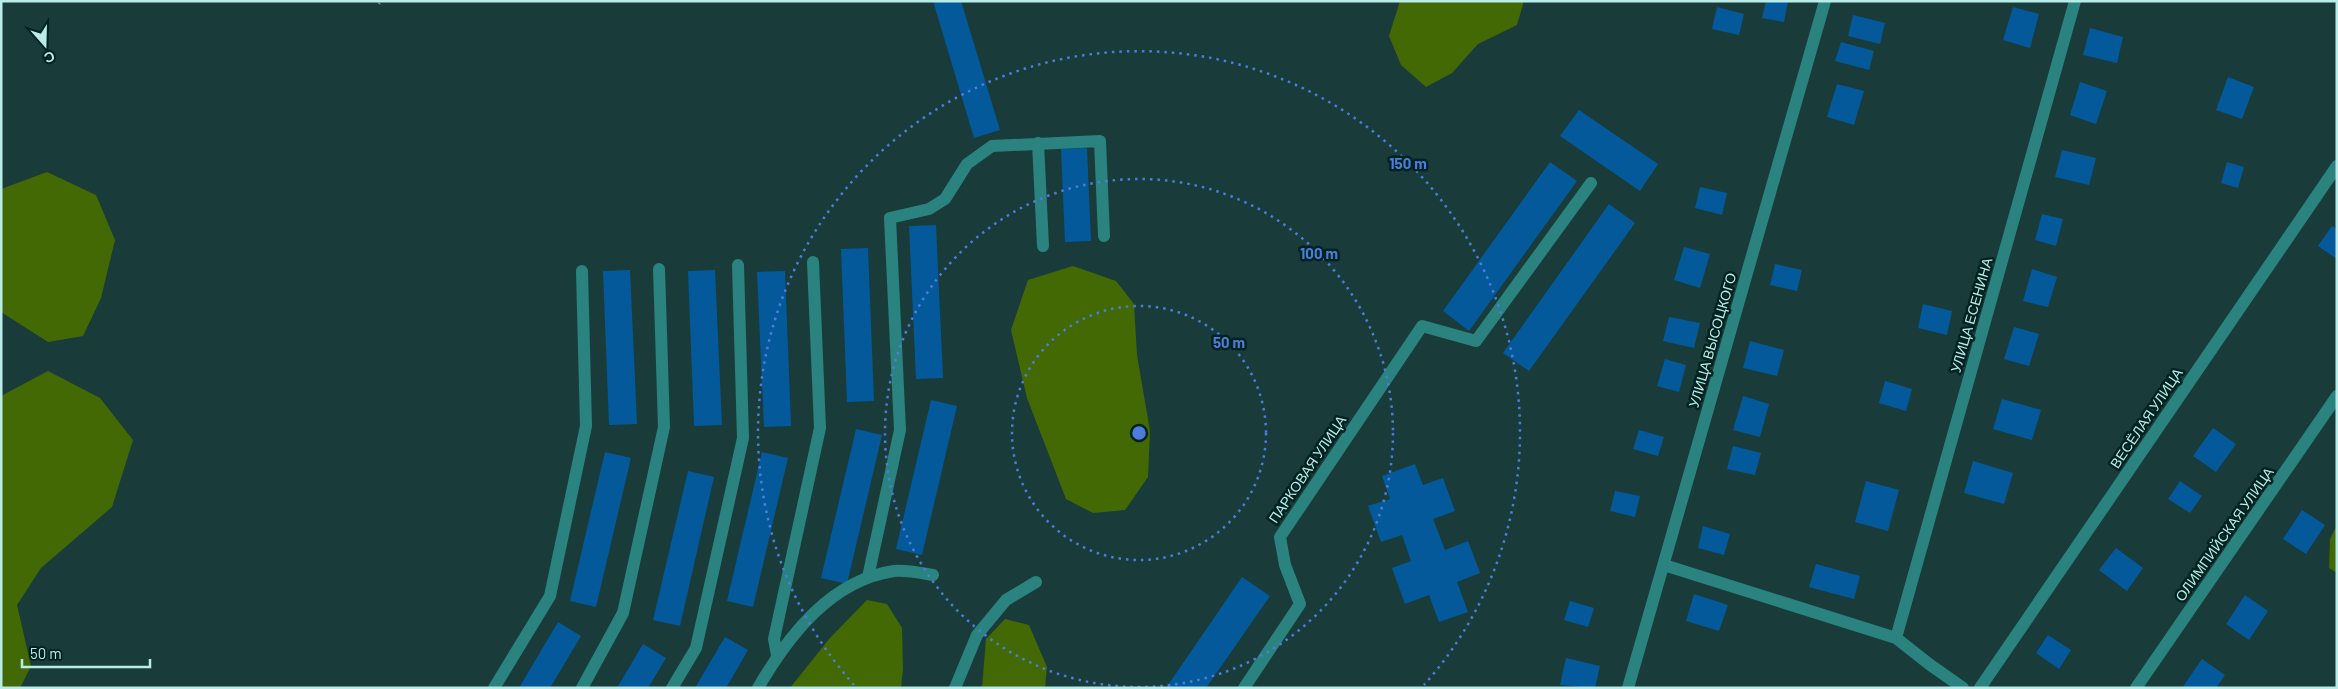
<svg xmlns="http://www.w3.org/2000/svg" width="2338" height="689" font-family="Barlow,sans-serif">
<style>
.green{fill:#436904}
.building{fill:#04599b}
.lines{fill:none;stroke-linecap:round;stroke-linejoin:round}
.path{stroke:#709b99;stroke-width:3;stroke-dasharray:1 4;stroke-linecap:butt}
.minor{stroke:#2a837e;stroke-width:12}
.ring{fill:none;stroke:#4c7ddd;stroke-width:2.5;stroke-dasharray:2.5 5}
.labels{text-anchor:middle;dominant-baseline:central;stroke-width:5;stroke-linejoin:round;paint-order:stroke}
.street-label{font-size:14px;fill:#b9ebe8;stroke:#002321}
.centre{fill:#4c7ddd;stroke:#002321;stroke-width:2.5}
.ring-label{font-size:15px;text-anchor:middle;font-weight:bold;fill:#4c7ddd;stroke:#002321;stroke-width:5;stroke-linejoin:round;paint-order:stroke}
</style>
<rect width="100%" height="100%" fill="#193c3a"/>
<path class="green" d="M1400 1H1524L1517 25 1478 44 1452 73 1426 87 1401 65 1389 36Z
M47 172 96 195 115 240 101 298 83 336 48 342 1 312V189Z
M1073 266 1116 281 1134 304 1137 355 1150 431 1148 477 1125 510 1093 513 1066 499 1027 398 1011 330 1028 280Z
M48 371 100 398 133 440 112 507 41 568 17 605 31 666 20 688H1V396Z
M2337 525V573L2329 568 2330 539Z
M867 600 887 604 902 628 903 669 901 688H790L829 639Z
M1005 619 1029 625 1047 667 1045 688H982L986 639Z"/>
<path class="building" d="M933 1H961L1000 130 974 138Z
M1766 1H1788L1784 22 1762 18Z
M1717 7 1744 14 1739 35 1712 29Z
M2013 7 2039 14 2030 48 2003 40Z
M1853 15 1885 23 1880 44 1848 36Z
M2090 28 2123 37 2117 63 2083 55Z
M1841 42 1874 51 1869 70 1835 61Z
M2228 77 2254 87 2242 119 2216 110Z
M2080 82 2107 91 2096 124 2070 115Z
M1837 84 1864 91 1854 125 1827 117Z
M1579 110 1658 164 1640 191 1560 136Z
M1087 148 1091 241 1065 242 1061 149Z
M2062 150 2096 158 2089 185 2055 177Z
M1550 162 1577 181 1469 331 1443 311Z
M2227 162 2244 167 2238 188 2221 183Z
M1700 187 1727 193 1722 215 1695 208Z
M1609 204 1635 223 1529 371 1503 353Z
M2042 214 2063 219 2056 246 2035 240Z
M936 225 943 378 916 379 909 226Z
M2332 226 2337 229V259L2318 246Z
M1684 247 1710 254 1700 288 1674 280Z
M868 248 874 401 847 402 841 249Z
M1775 264 1802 270 1797 291 1770 285Z
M2032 269 2057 277 2048 307 2023 301Z
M630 270 637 424 609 425 603 271Z
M715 270 722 425 694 426 688 271Z
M785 271 791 426 764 427 757 272Z
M1923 304 1952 311 1947 335 1918 328Z
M1669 317 1700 323 1694 348 1663 341Z
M2014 327 2039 334 2029 366 2004 359Z
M1750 341 1784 350 1777 376 1743 368Z
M1665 359 1686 365 1679 392 1657 386Z
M1885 381 1912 389 1906 411 1879 403Z
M1743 396 1769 404 1760 437 1733 430Z
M2002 399 2041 410 2032 440 1993 429Z
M931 400 957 406 922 555 896 549Z
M2213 428 2236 444 2216 472 2193 456Z
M856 429 882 435 847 584 821 578Z
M1639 430 1664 437 1658 456 1633 449Z
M1733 446 1761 453 1755 475 1727 469Z
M605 452 631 458 596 607 570 601Z
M762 452 788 458 753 607 727 601Z
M1973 461 2013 473 2004 504 1964 493Z
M1415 464 1423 485 1443 478 1455 511 1433 519 1445 550 1468 541 1480 573 1457 582 1468 612 1439 622 1429 595 1405 604 1392 568 1411 561 1402 535 1381 542 1368 506 1390 499 1382 476Z
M688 471 714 477 680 626 653 620Z
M1866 481 1899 490 1888 531 1855 522Z
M2180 481 2202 496 2190 513 2168 499Z
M1615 491 1640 496 1635 517 1610 511Z
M2302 510 2325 525 2306 554 2283 539Z
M1703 526 1730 534 1724 555 1698 548Z
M2116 548 2143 568 2127 591 2099 570Z
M1816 564 1860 576 1854 599 1809 587Z
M1242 577 1270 596 1206 688H1166Z
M1694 594 1728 605 1719 631 1686 621Z
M2245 595 2268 611 2249 640 2226 624Z
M1570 601 1594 608 1588 627 1564 620Z
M558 622 581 636 550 688H519Z
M2048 635 2071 650 2059 669 2036 653Z
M725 637 748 650 740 664 726 688H695Z
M643 644 666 658 648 688H617Z
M1566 658 1600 666 1595 688 1560 685Z
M2202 659 2225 675 2216 688H2182Z"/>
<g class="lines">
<path class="path" d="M379 4 381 1"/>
<path class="minor" d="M1038 143 1043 246
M1664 565 1896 638 1929 664 1963 688
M868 577 900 430 890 218 929 209 945 199 967 164 992 146 1100 141 1104 236
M1896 638 2075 1
M777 655 774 639 820 428 813 262
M494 688 550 596 586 426 582 271
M582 688 623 613 664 427 659 269
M672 688 696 648 743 438 738 265
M758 688C788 636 831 580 894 571 906 570 921 573 933 575
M955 688 977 635 1006 600 1036 582
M1244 688 1300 604 1285 565 1280 537 1422 326 1476 341 1591 183
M1628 688 1825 1
M1980 688 2337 166
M2136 688 2337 396"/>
</g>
<g class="ring">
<circle cx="1139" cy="433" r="127"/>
<circle cx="1139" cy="433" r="254"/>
<path d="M854 685A381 381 0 1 1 1424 685"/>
</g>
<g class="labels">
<g class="street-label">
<text transform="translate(1971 315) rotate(-74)">УЛИЦА ЕСЕНИНА</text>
<text transform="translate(1712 340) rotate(-74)">УЛИЦА ВЫСОЦКОГО</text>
<text transform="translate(2146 418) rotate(-56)">ВЕСЁЛАЯ УЛИЦА</text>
<text transform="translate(1307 469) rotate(-56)">ПАРКОВАЯ УЛИЦА</text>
<text transform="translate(2224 534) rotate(-55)">ОЛИМПИЙСКАЯ УЛИЦА</text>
</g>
</g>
<circle cx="1139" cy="433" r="8" class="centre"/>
<g class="ring-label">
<text x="1408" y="169">150 m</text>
<text x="1319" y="259">100 m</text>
<text x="1229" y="348">50 m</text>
</g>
<rect width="2338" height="689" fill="none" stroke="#b9ebe8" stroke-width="5"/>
<g transform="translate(45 45) rotate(160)" stroke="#002321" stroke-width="4" paint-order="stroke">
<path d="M0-4L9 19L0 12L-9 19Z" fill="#b9ebe8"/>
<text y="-8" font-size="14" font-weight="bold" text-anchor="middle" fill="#b9ebe8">С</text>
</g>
<path d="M22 659v8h128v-8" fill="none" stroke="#b9ebe8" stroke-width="2.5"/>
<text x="30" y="659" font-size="15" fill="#b9ebe8" stroke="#002321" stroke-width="4" paint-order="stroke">50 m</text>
</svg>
